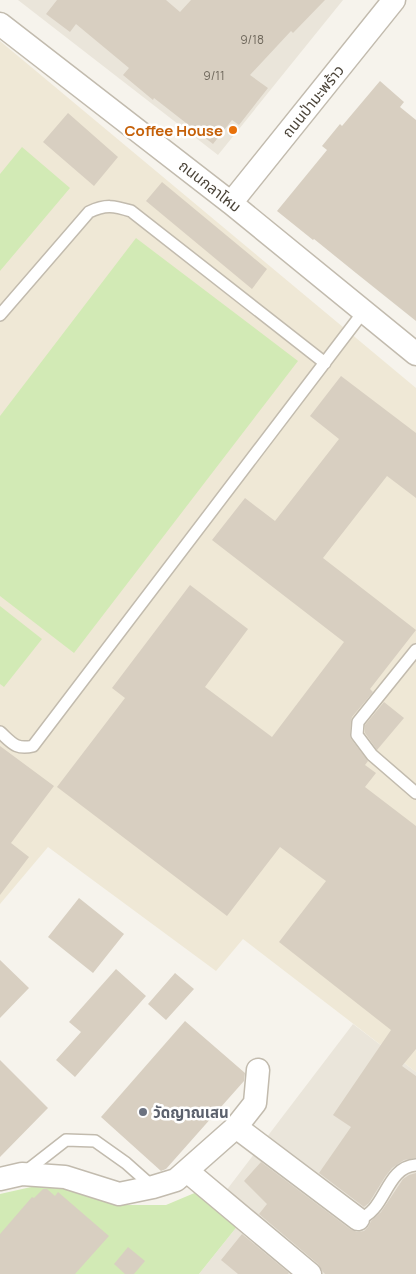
<svg xmlns="http://www.w3.org/2000/svg" width="416" height="1274" viewBox="0 0 416 1274" font-family="Manrope,'Noto Sans Thai',sans-serif">
<rect width="100%" height="100%" fill="#f6f3ec"/>
<path fill="#eae5da" d="M18,0h325l-125,155z
M353,1024l63,48v202h-217l44,-55 -24,-19z"/>
<path fill="#efe8d6" d="M0,41l416,347v684l-173,-133 -27,32 -168,-124 -48,57z"/>
<path fill="#d2eab5" d="M22,147l48,41 -70,83v-97z
M136,238l162,123 -224,292 -74,-57v-180z
M0,606l42,33 -38,48 -4,-3z
M40,1185l26,1 53,19h47l38,-16 39,30 -44,55h-199v-80z"/>
<path fill="#d8cfc1" d="M57,0h109l14,12 11,-12h134l-32,33 -2,-2 -41,44 18,13 -29,37 -7,-5 -19,24 -59,-46 -1,2 -30,-25 6,-7 -53,-44 -6,8 -24,-18z
M380,81l24,21 -4,5 16,13v201l-60,-48 -42,-34 -1,1 -36,-29 50,-61 -5,-4 18,-22 2,2z
M68,113l50,44 -24,29 -51,-44z
M162,182l105,87 -15,20 -106,-88z
M341,376l75,57v65l-29,-22 -64,82 93,72 -46,59 3,3 -21,25 -1,4 -1,13 1,5 17,22 -3,4 11,8 -11,14 51,39v223l-14,17 14,10v82l-12,2 -12,8 -7,9 -16,26 -5,4 -45,-34 32,-46 -18,-12 58,-85 -112,-88 47,-61 -46,-34 -53,69 -170,-129 68,-89 -13,-10 78,-103 58,44 -43,58 67,50 72,-95 -132,-102 33,-42 30,23 64,-82 -29,-23z
M384,702l20,16 -27,32 -12,-17v-8z
M0,746l54,40 -43,57 18,14 -29,38z
M79,898l45,36 -31,39 -45,-36z
M0,960l29,28 -29,30z
M116,969l30,27 -71,81 -19,-17 25,-28 -12,-10z
M175,973l19,16 -28,31 -18,-16z
M185,1021l60,52 -1,8 -78,88 -5,2 -60,-54z
M0,1060l48,48 -48,49z
M261,1162l89,67 7,3 7,-1 4,-4 3,-6 10,-9 22,-33 6,-4 7,-2v101h-91l-2,-2 -5,-8 -59,-50 8,-10 -23,-23z
M43,1189h4l8,7 3,-4 51,44 -34,38h-75v-40l32,-37 2,1z
M242,1234l47,39 -1,1h-50l-17,-14z
M128,1247l17,14 -11,13h-9l-11,-10z"/>
<g fill="none" stroke-linecap="round" stroke-linejoin="round">
<defs>
<path id="lane" d="M0,315l89,-103c17,-8 25,-6 42,-1l194,152
M416,650l-58,72 -1,13 15,20 44,38
M0,732c12,11 16,18 33,14l331,-435
M25,1172l41,-32 29,1 31,22 27,24
M358,1219c28,-7 27,-52 58,-54"/>
<path id="street" d="M0,24l231,179 185,151
M231,203l163,-203
M236,1127l122,92
M187,1171l123,103
M0,1179l22,-5 43,3 54,17 34,-7 23,-7 60,-53 19,-24 3,-33"/>
</defs>
<use href="#lane" stroke="#c2bbae" stroke-width="14"/>
<use href="#street" stroke="#c2bbae" stroke-width="25"/>
<use href="#lane" stroke="#fff" stroke-width="11"/>
<use href="#street" stroke="#fff" stroke-width="22"/>
</g>
<circle fill="#e8710a" stroke="#fff" stroke-width="2" cx="233" cy="130" r="5"/>
<circle fill="#6b7280" stroke="#fff" stroke-width="2" cx="143" cy="1112" r="5"/>
<g text-anchor="middle" dominant-baseline="central" stroke-width="5" stroke-linejoin="round" paint-order="stroke">
<g font-size="12" fill="#6e675b">
<text x="252" y="39">9/18</text>
<text x="214" y="75">9/11</text>
</g>
<g font-size="15" fill="#4b4439" stroke="#fff">
<text transform="translate(313 101) rotate(-51)">ถนนป่ามะพร้าว</text>
<text transform="translate(210 186) rotate(38)">ถนนกลาโหม</text>
</g>
<g font-size="15" font-weight="bold" fill="#c56008" stroke="#fff" text-anchor="end">
<text x="223" y="130">Coffee House</text>
</g>
<g font-size="15" font-weight="bold" fill="#5b616d" stroke="#fff" text-anchor="start">
<text x="153" y="1112">วัดญาณเสน</text>
</g>
</g>
</svg>
